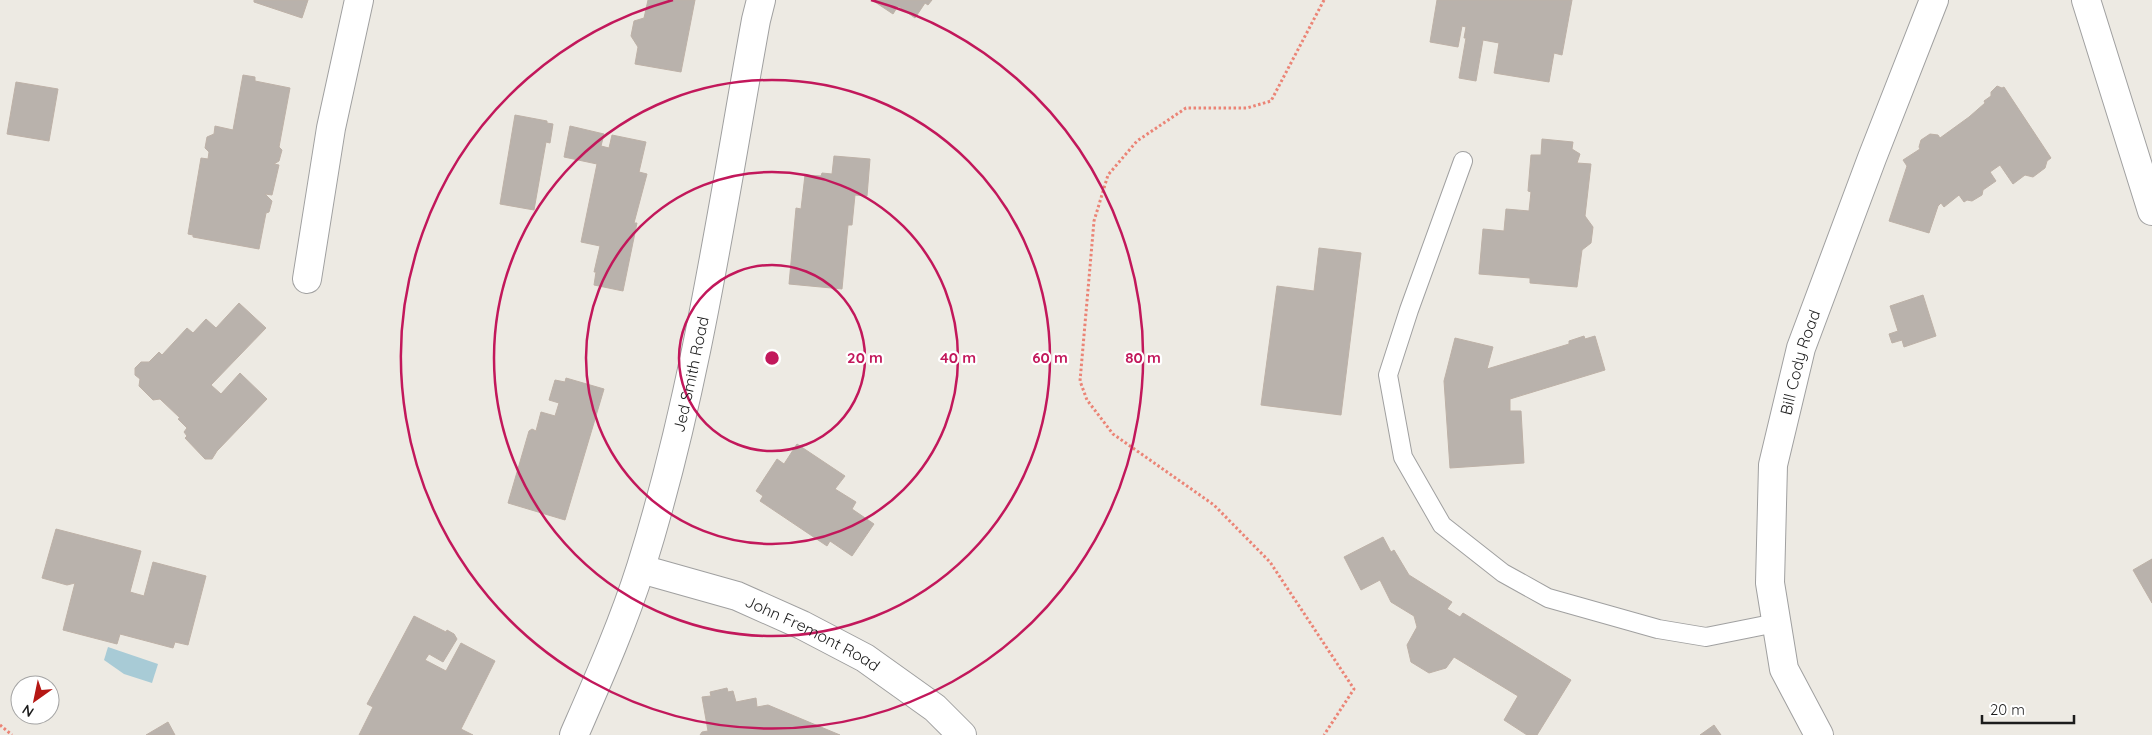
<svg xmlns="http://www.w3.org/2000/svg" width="2152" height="735" viewBox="0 0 2152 735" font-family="Quicksand,sans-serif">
<rect width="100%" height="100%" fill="#edeae3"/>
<path fill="#a8cbd6" d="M108,647l50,17 -6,19 -28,-9 -20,-14z"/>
<path fill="#b9b2ac" stroke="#bdb1a7" d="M254,0h54l-6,18 -48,-16z
M648,0h47l-14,72 -46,-8 3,-17 -7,-11 3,-15 10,-3z
M872,0h60l-4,5 -3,-2 -10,15 -17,-12 -5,8z
M1437,0h135l-10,55 -8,-2 -5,29 -55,-9 5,-30 -16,-3 -7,41 -17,-3 7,-40h-2l2,-11 -4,-1 -4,21 -28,-5z
M243,75l12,2v4l35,7 -11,59 3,3 -3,11 -5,3 5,1 -7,30 -7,-1 7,7 -3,11 -3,1 -7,36 -66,-12v-2l-5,-1 13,-76 7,1 1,-7 -4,-4 2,-11 7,-3 1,-8 18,4z
M16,82l42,7 -9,52 -42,-7z
M1997,86l5,2 2,-1 47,71 -4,3 -2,7 -12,9 -8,-2 -12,9 -13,-19 -10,7 6,9 -13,9 -1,5 -10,6 -5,-1 -3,2 -5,-7 -15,12 -3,-4 -3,3 -9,27 -40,-12 18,-55 -4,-6 17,-11 -1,-2 2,-7 9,-6 8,1 2,3 29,-21 16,-14 -1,-2 7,-5v-4z
M515,115l32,6v2l6,1 -3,19 -4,-1 -12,68 -34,-6z
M570,126l34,8 -3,12 8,2 3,-13 34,7 -7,30 8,2 -13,49h3l-14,68 -29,-6 2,-13h-2l6,-26 -19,-4 16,-78 -33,-7z
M1542,139l31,3 -1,7 8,5 -3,9 14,1 -6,52 8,11 -2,16 -9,7 -5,37 -47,-4v-5l-51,-4 4,-45 21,2 2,-22 23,2 2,-19 -3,-1 3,-36h10z
M834,156l36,3 -3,37 -12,-1 -3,30h-4l-6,64 -53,-5 7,-76 5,1 4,-34 16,1 1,-3 10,1z
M1319,248l42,5 -20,162 -80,-10 16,-119 37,5z
M1923,295l13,41 -32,11 -2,-7 -10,3 -3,-9 9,-3 -8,-25z
M239,303l27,25 -55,57 10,9 19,-21 27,26 -50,52 -5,8h-7l-20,-21 2,-2 -3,-4 3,-4 -9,-9 2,-1 -20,-19 -7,1 -14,-14 1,-7 -5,-4v-7l6,-6h8l10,-10 3,3 25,-27 6,5 13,-14 10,9z
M1584,336l1,3 10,-3 10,34 -95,29v12h11l3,52 -74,5 -6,-87 11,-43 38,9 -6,22 82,-25v-3z
M566,378l38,11 -39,131 -57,-17 21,-72 3,-2 4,2 5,-19 14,4 4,-13 -10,-3 6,-20 10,2z
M797,444l48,32 -10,13 21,13 -4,7 22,15 -22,32 -22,-15 -3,5 -67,-45 3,-5 -7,-5 21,-32 7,5z
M56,529l85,22 -11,41 14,4 9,-34 53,14 -18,69 -13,-3 -2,6 -53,-14 -3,10 -54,-14 12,-47 -8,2 -25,-7z
M1383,537l8,15 3,-2 15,25 43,27 -5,7 13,8 3,-4 108,67 -34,55h-10l-23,-15 14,-24 -64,-39 -8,11 -17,5 -18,-11 -4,-17 10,-18 -3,-11 -23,-14 -11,-22 -19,10 -17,-33z
M2152,559v44l-19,-33z
M414,616l32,16 1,-2 7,4 3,5 -14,23 -14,-8 -4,6 21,11 15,-28 34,18 -34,68 12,6h-114l14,-28 -6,-3z
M727,688l1,4 5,-1 3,11 20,-4 1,9 11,-2 72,30h-140l2,-3 6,-1 -6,-34 9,-1 -1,-4z
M168,722l7,13h-29z
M1714,725l7,10h-21z"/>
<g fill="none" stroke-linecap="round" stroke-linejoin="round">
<defs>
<path id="service" d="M1463,161l-54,149 -21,65 15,82 39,68 61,48 45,25 110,31 48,8 70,-14"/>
<g id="minor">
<path d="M2086,0l66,211"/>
<path d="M307,279l24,-151 28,-128"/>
<path id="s1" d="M641,569l96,27 65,29 63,33 70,50 27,27"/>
<path id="s2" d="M574,735c24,-55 49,-111 67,-168 56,-178 82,-365 115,-547l5,-20"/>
<path id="s3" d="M1819,735l-35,-66 -14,-86 3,-118 28,-117 71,-190 62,-158"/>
</g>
</defs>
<use href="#service" stroke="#a0a0a0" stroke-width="20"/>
<use href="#minor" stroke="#a0a0a0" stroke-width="30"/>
<path stroke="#eb8476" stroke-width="3" stroke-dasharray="2.5 2.5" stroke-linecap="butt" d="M1324,0l-53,101 -24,7h-61l-49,33 -29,34 -14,46 -14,160 7,19 26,34 101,71 56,57 84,127 -30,46
M0,725l12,10"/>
<use href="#service" stroke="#fff" stroke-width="18"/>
<use href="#minor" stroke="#fff" stroke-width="28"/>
</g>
<g fill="none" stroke="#c2185b" stroke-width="2.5">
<circle cx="772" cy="358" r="93"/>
<circle cx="772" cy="358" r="186"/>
<circle cx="772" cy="358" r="278"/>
<path d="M871 0A371 371 0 1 1 673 0"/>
</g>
<g text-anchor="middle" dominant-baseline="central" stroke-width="4.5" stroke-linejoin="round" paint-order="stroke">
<g font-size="16" fill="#1c1c1c" stroke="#fff">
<text stroke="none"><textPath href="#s3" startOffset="386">Bill Cody Road</textPath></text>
<text stroke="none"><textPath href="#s2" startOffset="380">Jed Smith Road</textPath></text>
<text stroke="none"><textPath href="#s1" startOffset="184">John Fremont Road</textPath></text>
</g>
</g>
<circle cx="772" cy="358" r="8" fill="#c2185b" stroke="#fff" stroke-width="2.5"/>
<g font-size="15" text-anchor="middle" font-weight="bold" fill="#c2185b" stroke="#fff" stroke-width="4.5" stroke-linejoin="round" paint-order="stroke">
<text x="865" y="363">20 m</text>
<text x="958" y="363">40 m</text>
<text x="1050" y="363">60 m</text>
<text x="1143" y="363">80 m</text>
</g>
<g transform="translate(35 700) rotate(213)"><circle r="24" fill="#ffffff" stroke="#a4a4a4"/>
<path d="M0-4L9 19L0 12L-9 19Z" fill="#b51714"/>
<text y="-8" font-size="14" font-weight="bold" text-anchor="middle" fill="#1c1c1c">N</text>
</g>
<path d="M1982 715v8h92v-8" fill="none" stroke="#1c1c1c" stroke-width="2.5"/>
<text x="1990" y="715" font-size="15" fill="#1c1c1c" stroke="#ffffff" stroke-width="4" paint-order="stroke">20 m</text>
</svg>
